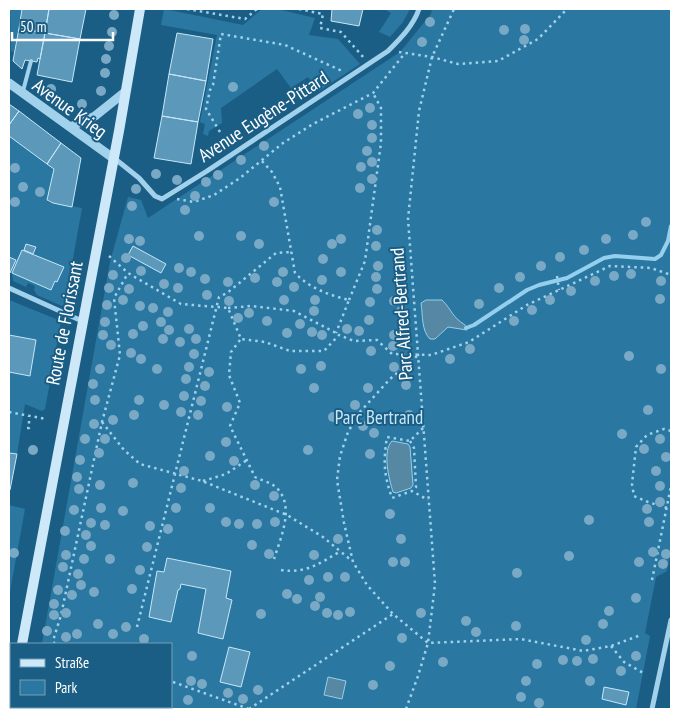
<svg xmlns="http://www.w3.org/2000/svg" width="680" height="718" viewBox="0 0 680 718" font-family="'PT Sans Narrow',sans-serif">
<rect width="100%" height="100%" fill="#1b5e85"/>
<path fill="#2a78a2" d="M10,9h12l-8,43 -3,-1z
M164,9l79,16 19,-16h15l38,9 -6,17 29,4 22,25 -41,27 -11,-14 -17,11 -14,-19 -56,39 1,15 -13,8 -1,5 -5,-2 2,-10 -5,-2 17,-87 -56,-10z
M384,9h26l-7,13 -13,15 -11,-5 12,-19z
M432,9h239v542l-4,20 -11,6 -11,56 5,3 -14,73h-469l-8,-2h12v-63h-129l68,-382 18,-65 13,3 7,18 252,-166 31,-38z
M9,136l45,33 -7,33 35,6 -17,95 -3,3 -25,-11 -3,-5 1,-4 -7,-3 -2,4 -13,-6 -1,-8 -3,-1z
M9,300l52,21 -16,88 -3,2 -17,-7 -8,50 -8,-1v-81l21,3 6,-35 -27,-5z
M9,505l16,4 -16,88z"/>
<path fill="#5687a3" stroke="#94cfee" d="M426,300h16c11,11 9,16 23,25l2,5 -19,-3 -13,12h-5c-9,-9 -7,-24 -9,-36z
M392,441l16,3 2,3 3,38 -2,3 -15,5 -3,-1c-4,-13 -11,-41 -1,-51z
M328,677l18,4 -4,18 -18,-4z"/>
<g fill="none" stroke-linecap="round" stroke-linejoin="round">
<path stroke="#94cfee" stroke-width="4" d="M466,328l8,-3 53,-35 12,-5 28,-7 37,-20 11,-2 40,3 6,-4 7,-14 3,-15"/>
</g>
<path fill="#5c98b9" stroke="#c6e7f8" d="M22,9h27l-4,24 -26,-5z
M49,9h37l-6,30 -35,-6z
M332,9h31l-4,17 -28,-5z
M19,28l26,5 -5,26 -2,-1 -1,4 -12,-2 -3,9 -9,-8z
M45,33l35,6 -8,43 -35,-7z
M177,33l36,6 -7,42 -37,-7z
M169,74l37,7 -8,41 -36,-6z
M9,104l10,7 -10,14z
M19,111l42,32 -14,21 -38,-28v-11z
M162,116l36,6 -7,42 -37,-6z
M61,143l20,15 -9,49 -19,-4 -6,-3 7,-31 -7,-5z
M26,244l10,3 -3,7 -9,-4z
M133,246l33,18 -5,9 -33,-18z
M22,250l42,17 -7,15 -2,-1 -4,9 -39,-17z
M9,257l7,3 -6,13 -1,-1z
M9,335l27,5 -6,36 -21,-4z
M9,453l8,1 -7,36h-1z
M167,558l64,13 -5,27 6,2 -9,39 -25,-6 8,-44 -25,-5 -1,5 -2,1 -7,32 -22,-5 8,-46 7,1z
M229,647l21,5 -9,35 -21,-5z
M604,687l25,5 -3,13 -24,-6z"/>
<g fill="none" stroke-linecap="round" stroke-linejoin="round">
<path stroke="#a1d1eb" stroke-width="2.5" stroke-dasharray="2.5 4" stroke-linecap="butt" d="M187,9l58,10 12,-10
M299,9l24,5 -3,14 21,4 23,26
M399,52l33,5 26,7 40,-3 40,-22 29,-30
M220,132l-14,-23 4,-19 3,-5 8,-51 64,11 57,26
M262,161l10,11 8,15 15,86c14,15 34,22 54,27l-13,33
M177,199l17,3 20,-7 26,-17 43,-35 30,-19 60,-31 32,-40
M109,256l19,17 53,31 47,4 13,31 24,3 25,9h34l15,-16 15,6 23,-1 15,14 39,1 38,-13 58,-37 83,-39 41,2 20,7
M557,276l2,14
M349,300l16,-39 16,-118v-35l-8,-15
M228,308l23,-2 43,5 42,22
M240,340l-9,12 -2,23 11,28 -10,23 25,51c6,3 13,5 18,8 24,17 8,52 1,74
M417,356l-27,23 -31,34 -11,19 -8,24 -3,24 7,43 9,39 14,23 26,29 35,29 93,-4 62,12 28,-5 30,-11
M9,412l37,7
M102,422l22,28 16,14 62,17 85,34 36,22 29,24
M27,428h2v-12
M423,428l-13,13 -23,-4c-4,25 -3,38 5,61l20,-7 16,9
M410,441l4,7 2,39 -4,4
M203,481l23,-7 21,-14
M667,508l-19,-6 -14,-6 -2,-12 4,-37 11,-12 17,-6 7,2
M281,570c25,4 39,-7 60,-19
M652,580l19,-94
M137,627l82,-330 8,-4 49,-40 15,-1
M55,644l-2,-3 8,-26 41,-193 18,-67 -6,-57 14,-25
M611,646l13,16 21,12
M9,661l2,2
M173,682l76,27
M249,709l144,-95
M406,709l12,-33 10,-33 7,-59 -27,-365 11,-108 13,-54 22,-48"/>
<path stroke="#a1d1eb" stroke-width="4" d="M23,91l8,-30"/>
<path stroke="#a1d1eb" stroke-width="5" d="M114,158l25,20 16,18 7,3 45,-28 181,-120c13,-13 25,-25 31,-42
M9,288l73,33
M9,648h2
M126,707l8,2
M652,709l19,-89"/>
<path stroke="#a1d1eb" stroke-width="9" d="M9,83l104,75
M70,127l25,-11 30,-24"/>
<path stroke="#cde8f8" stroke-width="10" d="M22,644l97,-513 21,-122
M11,709l1,-2"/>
</g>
<g fill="#79a9c4">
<circle cx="114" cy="15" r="5"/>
<circle cx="430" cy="22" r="5"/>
<circle cx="525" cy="29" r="5"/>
<circle cx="504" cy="30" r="5"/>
<circle cx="112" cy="32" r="5"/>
<circle cx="524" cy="40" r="5"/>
<circle cx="422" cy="42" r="5"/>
<circle cx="109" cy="46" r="5"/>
<circle cx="106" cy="59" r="5"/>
<circle cx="105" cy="73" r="5"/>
<circle cx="233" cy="87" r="5"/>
<circle cx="51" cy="89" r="5"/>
<circle cx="101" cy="91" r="5"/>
<circle cx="82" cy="104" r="5"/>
<circle cx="370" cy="108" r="5"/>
<circle cx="358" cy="114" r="5"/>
<circle cx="372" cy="125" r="5"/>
<circle cx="372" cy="138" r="5"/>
<circle cx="264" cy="146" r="5"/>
<circle cx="367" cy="151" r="5"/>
<circle cx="241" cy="160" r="5"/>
<circle cx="372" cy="162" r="5"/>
<circle cx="361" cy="167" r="5"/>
<circle cx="15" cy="168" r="5"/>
<circle cx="156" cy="174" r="5"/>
<circle cx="218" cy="175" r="5"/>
<circle cx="372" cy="179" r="5"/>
<circle cx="177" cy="180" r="5"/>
<circle cx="206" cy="182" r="5"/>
<circle cx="23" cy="187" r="5"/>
<circle cx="360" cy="188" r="5"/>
<circle cx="136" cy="189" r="5"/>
<circle cx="40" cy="192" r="5"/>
<circle cx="195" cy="196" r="5"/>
<circle cx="15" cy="202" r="5"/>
<circle cx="274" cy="202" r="5"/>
<circle cx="132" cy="206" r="5"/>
<circle cx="185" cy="210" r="5"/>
<circle cx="646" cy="222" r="5"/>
<circle cx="377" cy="230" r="5"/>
<circle cx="633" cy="235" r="5"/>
<circle cx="199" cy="236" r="5"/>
<circle cx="241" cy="236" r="5"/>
<circle cx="129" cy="239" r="5"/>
<circle cx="341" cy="239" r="5"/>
<circle cx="606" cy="239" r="5"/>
<circle cx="140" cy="241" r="5"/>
<circle cx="259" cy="244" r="5"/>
<circle cx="332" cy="244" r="5"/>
<circle cx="376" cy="246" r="5"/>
<circle cx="584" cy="250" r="5"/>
<circle cx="560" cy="257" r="5"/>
<circle cx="126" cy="258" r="5"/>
<circle cx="323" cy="259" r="5"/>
<circle cx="378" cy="266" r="5"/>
<circle cx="541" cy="266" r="5"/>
<circle cx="179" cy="268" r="5"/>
<circle cx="141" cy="271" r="5"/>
<circle cx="191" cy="272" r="5"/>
<circle cx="283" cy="272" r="5"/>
<circle cx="341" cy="272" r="5"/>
<circle cx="631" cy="274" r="5"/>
<circle cx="113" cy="275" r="5"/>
<circle cx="614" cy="276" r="5"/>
<circle cx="376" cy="277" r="5"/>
<circle cx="520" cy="277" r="5"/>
<circle cx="255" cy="278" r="5"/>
<circle cx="205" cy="279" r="5"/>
<circle cx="322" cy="280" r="5"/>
<circle cx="595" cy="281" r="5"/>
<circle cx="661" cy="281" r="5"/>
<circle cx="228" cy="282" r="5"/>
<circle cx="277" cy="282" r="5"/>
<circle cx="164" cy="284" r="5"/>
<circle cx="294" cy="287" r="5"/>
<circle cx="109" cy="288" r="5"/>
<circle cx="178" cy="288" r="5"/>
<circle cx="499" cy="288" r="5"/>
<circle cx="129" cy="289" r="5"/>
<circle cx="377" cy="289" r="5"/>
<circle cx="571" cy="291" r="5"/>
<circle cx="400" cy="292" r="5"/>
<circle cx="207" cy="295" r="5"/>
<circle cx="660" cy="299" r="5"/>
<circle cx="123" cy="300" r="5"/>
<circle cx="284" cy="300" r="5"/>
<circle cx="315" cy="300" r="5"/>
<circle cx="550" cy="300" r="5"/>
<circle cx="229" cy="301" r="5"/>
<circle cx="394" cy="301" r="5"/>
<circle cx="370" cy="302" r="5"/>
<circle cx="479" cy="304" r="5"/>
<circle cx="107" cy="305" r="5"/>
<circle cx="140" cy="306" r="5"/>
<circle cx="153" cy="308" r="5"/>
<circle cx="532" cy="310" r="5"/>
<circle cx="314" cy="311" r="5"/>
<circle cx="401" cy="311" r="5"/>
<circle cx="168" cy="312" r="5"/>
<circle cx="249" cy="313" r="5"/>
<circle cx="238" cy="318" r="5"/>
<circle cx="369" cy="320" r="5"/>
<circle cx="267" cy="321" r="5"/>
<circle cx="514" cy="321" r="5"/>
<circle cx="105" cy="322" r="5"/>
<circle cx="161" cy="322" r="5"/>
<circle cx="300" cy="324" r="5"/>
<circle cx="143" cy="326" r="5"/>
<circle cx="189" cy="329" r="5"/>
<circle cx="347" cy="329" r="5"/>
<circle cx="169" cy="330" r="5"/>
<circle cx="359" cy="331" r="5"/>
<circle cx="312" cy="332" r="5"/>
<circle cx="287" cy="333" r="5"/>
<circle cx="133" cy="334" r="5"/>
<circle cx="103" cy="335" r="5"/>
<circle cx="322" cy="335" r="5"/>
<circle cx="394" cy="335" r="5"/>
<circle cx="163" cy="339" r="5"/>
<circle cx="196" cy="339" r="5"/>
<circle cx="180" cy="342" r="5"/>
<circle cx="111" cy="345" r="5"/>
<circle cx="393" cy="346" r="5"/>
<circle cx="470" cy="349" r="5"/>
<circle cx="371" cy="351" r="5"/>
<circle cx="131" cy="353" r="5"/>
<circle cx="194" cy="354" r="5"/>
<circle cx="629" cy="356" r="5"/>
<circle cx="141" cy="359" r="5"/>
<circle cx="450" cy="359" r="5"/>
<circle cx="321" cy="366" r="5"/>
<circle cx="189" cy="367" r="5"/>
<circle cx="394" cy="367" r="5"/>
<circle cx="100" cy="369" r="5"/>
<circle cx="157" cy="369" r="5"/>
<circle cx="301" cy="369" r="5"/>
<circle cx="661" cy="369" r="5"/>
<circle cx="209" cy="372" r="5"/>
<circle cx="186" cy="379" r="5"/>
<circle cx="93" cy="384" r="5"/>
<circle cx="406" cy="385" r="5"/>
<circle cx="205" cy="386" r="5"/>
<circle cx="314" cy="388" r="5"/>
<circle cx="368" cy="388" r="5"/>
<circle cx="184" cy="396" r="5"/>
<circle cx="95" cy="400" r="5"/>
<circle cx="139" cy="400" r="5"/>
<circle cx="201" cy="401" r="5"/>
<circle cx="164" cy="405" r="5"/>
<circle cx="355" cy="405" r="5"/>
<circle cx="227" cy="407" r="5"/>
<circle cx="648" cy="410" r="5"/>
<circle cx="181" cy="412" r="5"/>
<circle cx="134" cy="415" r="5"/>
<circle cx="198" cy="415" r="5"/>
<circle cx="409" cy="415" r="5"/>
<circle cx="333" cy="417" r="5"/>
<circle cx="113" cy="420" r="5"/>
<circle cx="94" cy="424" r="5"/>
<circle cx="363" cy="426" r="5"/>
<circle cx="374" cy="433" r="5"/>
<circle cx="622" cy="434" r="5"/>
<circle cx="85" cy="439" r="5"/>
<circle cx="105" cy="439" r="5"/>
<circle cx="660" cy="439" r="5"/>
<circle cx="226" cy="442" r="5"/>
<circle cx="644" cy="449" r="5"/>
<circle cx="33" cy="450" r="5"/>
<circle cx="308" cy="450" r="5"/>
<circle cx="99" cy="453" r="5"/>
<circle cx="370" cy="454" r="5"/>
<circle cx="210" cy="456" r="5"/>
<circle cx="666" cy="457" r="5"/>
<circle cx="80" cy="460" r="5"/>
<circle cx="234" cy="461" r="5"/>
<circle cx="184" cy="471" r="5"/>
<circle cx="656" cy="471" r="5"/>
<circle cx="77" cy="477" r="5"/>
<circle cx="133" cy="483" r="5"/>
<circle cx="100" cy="485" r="5"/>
<circle cx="255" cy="485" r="5"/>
<circle cx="660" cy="486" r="5"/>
<circle cx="181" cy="488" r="5"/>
<circle cx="79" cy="489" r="5"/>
<circle cx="274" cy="496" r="5"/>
<circle cx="660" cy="502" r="5"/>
<circle cx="101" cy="508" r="5"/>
<circle cx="176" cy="508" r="5"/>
<circle cx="210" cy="508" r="5"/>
<circle cx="647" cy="509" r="5"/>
<circle cx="74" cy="510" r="5"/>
<circle cx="123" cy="511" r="5"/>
<circle cx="390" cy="514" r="5"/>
<circle cx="589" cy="520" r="5"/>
<circle cx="226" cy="522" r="5"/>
<circle cx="275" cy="522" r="5"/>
<circle cx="649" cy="522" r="5"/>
<circle cx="91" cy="523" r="5"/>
<circle cx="239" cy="524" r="5"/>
<circle cx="257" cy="524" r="5"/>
<circle cx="105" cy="525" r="5"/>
<circle cx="150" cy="526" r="5"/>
<circle cx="168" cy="529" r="5"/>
<circle cx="65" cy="531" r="5"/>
<circle cx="86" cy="535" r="5"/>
<circle cx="338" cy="539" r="5"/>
<circle cx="401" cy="539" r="5"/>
<circle cx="252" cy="545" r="5"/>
<circle cx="91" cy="546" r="5"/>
<circle cx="147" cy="547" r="5"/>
<circle cx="653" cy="552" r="5"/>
<circle cx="14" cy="553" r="5"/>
<circle cx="269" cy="554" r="5"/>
<circle cx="666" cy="554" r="5"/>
<circle cx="66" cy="555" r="5"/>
<circle cx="314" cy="555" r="5"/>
<circle cx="569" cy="556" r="5"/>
<circle cx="84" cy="559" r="5"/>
<circle cx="110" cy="559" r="5"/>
<circle cx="393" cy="562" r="5"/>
<circle cx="405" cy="562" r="5"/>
<circle cx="639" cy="562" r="5"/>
<circle cx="663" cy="564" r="5"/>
<circle cx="63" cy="567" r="5"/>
<circle cx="140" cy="570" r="5"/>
<circle cx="517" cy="573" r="5"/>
<circle cx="78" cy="574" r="5"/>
<circle cx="328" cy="577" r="5"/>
<circle cx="345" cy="577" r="5"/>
<circle cx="309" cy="580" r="5"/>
<circle cx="81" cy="585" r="5"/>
<circle cx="132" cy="589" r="5"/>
<circle cx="58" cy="590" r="5"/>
<circle cx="94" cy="592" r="5"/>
<circle cx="287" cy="594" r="5"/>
<circle cx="72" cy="595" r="5"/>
<circle cx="320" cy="597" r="5"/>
<circle cx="636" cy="598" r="5"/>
<circle cx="297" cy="599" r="5"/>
<circle cx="54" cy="604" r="5"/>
<circle cx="315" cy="606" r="5"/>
<circle cx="609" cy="611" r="5"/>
<circle cx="350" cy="612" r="5"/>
<circle cx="66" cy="613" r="5"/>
<circle cx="327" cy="613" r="5"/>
<circle cx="421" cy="613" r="5"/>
<circle cx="261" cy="614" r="5"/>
<circle cx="54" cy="615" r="5"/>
<circle cx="338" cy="615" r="5"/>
<circle cx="466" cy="621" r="5"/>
<circle cx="98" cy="624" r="5"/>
<circle cx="603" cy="624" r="5"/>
<circle cx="516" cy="626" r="5"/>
<circle cx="126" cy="627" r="5"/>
<circle cx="47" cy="631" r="5"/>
<circle cx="476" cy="632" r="5"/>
<circle cx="77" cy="634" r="5"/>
<circle cx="113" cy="634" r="5"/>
<circle cx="66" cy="637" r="5"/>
<circle cx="402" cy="638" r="5"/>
<circle cx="144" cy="639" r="5"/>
<circle cx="586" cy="640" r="5"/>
<circle cx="192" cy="656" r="5"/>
<circle cx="636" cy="656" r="5"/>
<circle cx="593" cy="659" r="5"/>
<circle cx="563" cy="660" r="5"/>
<circle cx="577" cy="661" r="5"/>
<circle cx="443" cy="662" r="5"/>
<circle cx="537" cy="664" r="5"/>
<circle cx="390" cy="666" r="5"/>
<circle cx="621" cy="671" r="5"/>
<circle cx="191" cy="681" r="5"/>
<circle cx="526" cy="681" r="5"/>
<circle cx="590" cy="681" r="5"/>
<circle cx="202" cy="684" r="5"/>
<circle cx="373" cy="685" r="5"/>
<circle cx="258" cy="690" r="5"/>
<circle cx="228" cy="693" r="5"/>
<circle cx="521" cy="697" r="5"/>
<circle cx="243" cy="699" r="5"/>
<circle cx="188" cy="700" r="5"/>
<circle cx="539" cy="703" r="5"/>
</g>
<g text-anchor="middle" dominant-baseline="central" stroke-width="4" stroke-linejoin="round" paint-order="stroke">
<g font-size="19" fill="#fff" stroke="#1b5e85">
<text transform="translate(70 108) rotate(36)">Avenue Krieg</text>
<text transform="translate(263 116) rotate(-33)">Avenue Eugène-Pittard</text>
<text transform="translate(401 314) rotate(-94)">Parc Alfred-Bertrand</text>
<text transform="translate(64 323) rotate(-79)">Route de Florissant</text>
</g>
<g font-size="19" fill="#c6e7f8" stroke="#1b5e85">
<text x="379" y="417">Parc Bertrand</text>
</g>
</g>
<rect width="680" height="718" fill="none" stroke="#ffffff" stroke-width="20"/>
<rect x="10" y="643" width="162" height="65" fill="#1b5e85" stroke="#769eb6"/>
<rect x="20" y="659" width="25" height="8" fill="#cde8f8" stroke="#769eb6"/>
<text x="55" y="668" font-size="15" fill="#ffffff">Straße</text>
<rect x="20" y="680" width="25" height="15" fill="#2a78a2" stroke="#769eb6"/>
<text x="55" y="693" font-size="15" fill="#ffffff">Park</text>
<path d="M12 32v8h101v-8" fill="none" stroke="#ffffff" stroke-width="2.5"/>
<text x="20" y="32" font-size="15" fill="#ffffff" stroke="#1b5e85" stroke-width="4" paint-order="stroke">50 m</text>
</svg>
